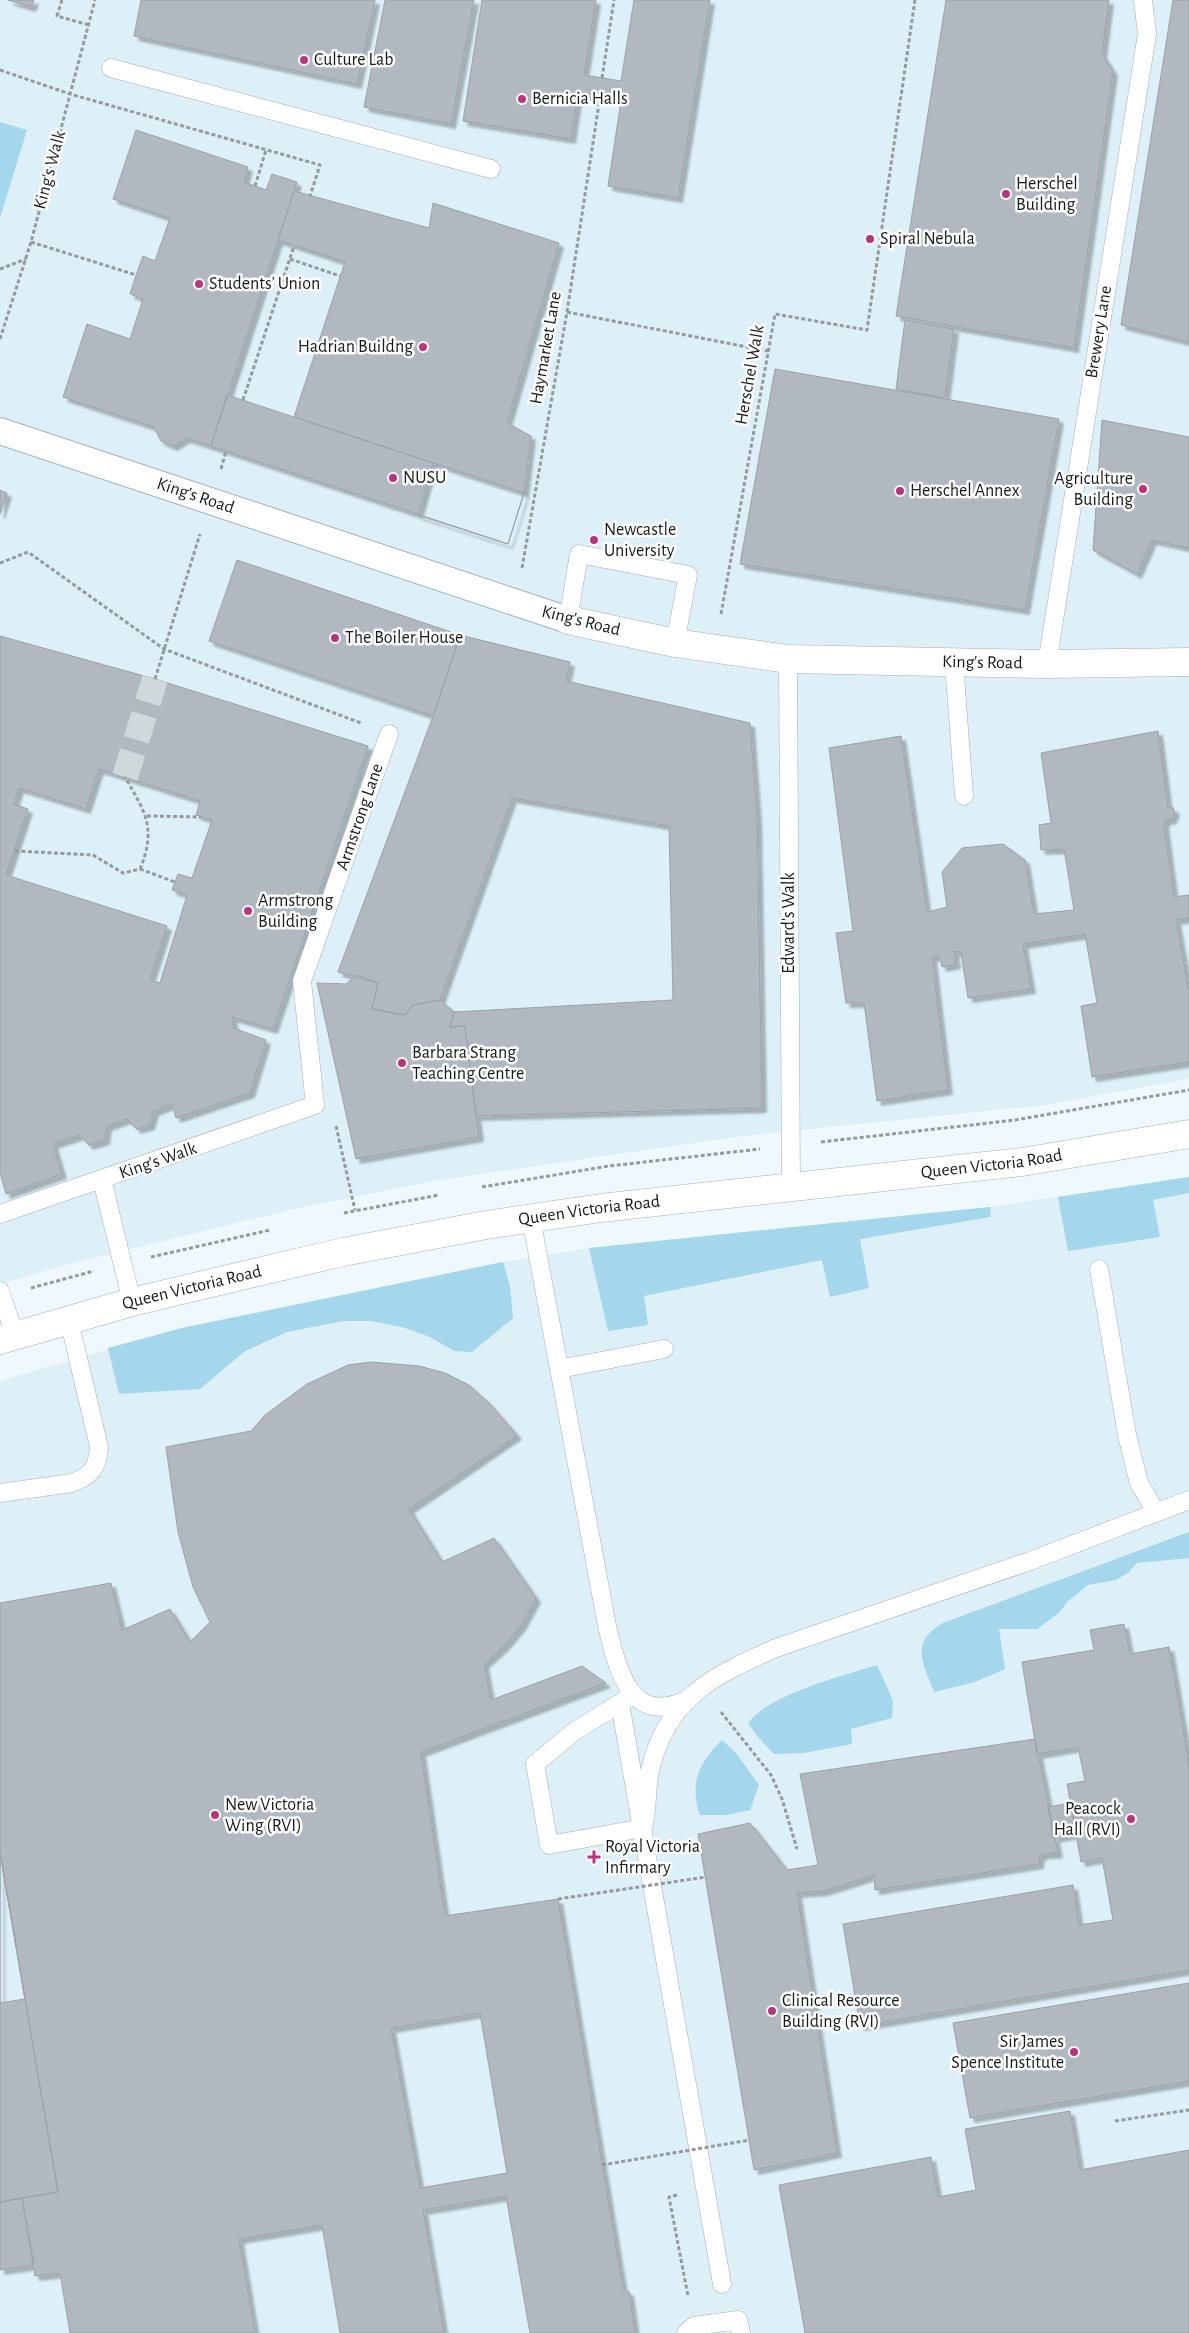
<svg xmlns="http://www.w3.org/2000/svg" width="1189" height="2333" viewBox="0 0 1189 2333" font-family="'Alegreya Sans',sans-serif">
<defs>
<filter id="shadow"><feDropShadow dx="4.5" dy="4.5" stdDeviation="1" flood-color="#0004"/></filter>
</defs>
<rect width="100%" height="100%" fill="#eff9fd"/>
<path fill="#ddeff7" d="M0,0h1189v1079l-144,26 -302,31 -304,44 -145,29 -233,57 -61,19z
M1189,1177v1156h-1189v-952l182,-53 321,-66 86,-14 401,-41z"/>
<path fill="#a4d6ec" d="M0,122l27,8 -27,88z
M1189,1177v16l-36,7 7,37 -92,14 -10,-54z
M990,1207l1,10 -131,22 9,49 -39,9 -8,-37 -178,36 4,29 -40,6 -19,-83z
M503,1262l7,24 3,32 -41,34 -18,-1 -24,-14 -25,-9 -34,-7h-28l-56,11 -20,9 -22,10 -45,38 -81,5 -11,-46 74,-20z
M1189,1532v26l-52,5 -8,9 -13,8 -28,5 -21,17 -7,10 -23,17h-38l6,40 -30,13 -41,10c-11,-30 -25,-49 9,-69z
M877,1665l16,36 -1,17 -41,11 1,15 -48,9 -30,1 -15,-16 -11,-15c22,-29 94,-47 129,-58z
M722,1740l14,13 23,32 -9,25 -23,5h-27c-11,-31 -1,-53 22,-75z"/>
<path fill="#b2b8bf" stroke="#9ba1a8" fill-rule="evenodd" filter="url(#shadow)" d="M8,0h26l-3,7z
M141,0h234l-18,84 -223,-48z
M385,0h89l-23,124 -87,-17z
M482,0h114l-12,75 37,6 13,-81h76l-32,198 -70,-12 13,-85 -43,-7 -7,45 -108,-18z
M946,0h163l-7,54 11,17 -39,277 -178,-32z
M1173,0h16v342l-68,-17z
M136,130l112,37 -4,15 22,8 6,-16 25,8 -86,264 -25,-8 -13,8 -12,-5 -7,-14 -91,-30 24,-73 43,15 13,-40 -13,-5 6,-19 7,-19 12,5 15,-43 -57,-19z
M294,191l135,37 4,-25 126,40 -52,180 24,13 -7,57 -16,51 -90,-29 15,-52 -139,-46 51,-155 -67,-22z
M905,320l49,9 -9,69 -49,-9z
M775,369l284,50 -34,191 -285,-46z
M227,395l297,98 -16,51 -297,-98z
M1102,420l87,17v111l-37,-8 -15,34 -44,-24z
M0,490l7,3 -7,21z
M237,560l223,75 -27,81 -224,-75z
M460,635l110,27 -4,19 184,42 7,95 5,290 -286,8 -11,-90 -15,1 4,-15 219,-12 -4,-174 -157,-28 -72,202 -27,5 -8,10 -33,-6 6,-26 -40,-11 95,-256z
M0,636l155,43 213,67 -95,283 -41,-12 2,11 32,12 -16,53 -74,25 -4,-14 -18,7 -4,14 -13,4 -10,-10 -20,7 -2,14 -16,5 -9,-10 -27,9 9,30 -56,20 -6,-21zM99,769l101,32 -4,14 16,5 -20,58 -14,-4 -6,16 15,5 -27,88 -10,-3 17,-54 -161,-51 22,-66 -14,-5 5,-16 67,21z
M1158,731l10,76 5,1 2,4 -4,8 -4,-1 -3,5 10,73 15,-2v23l-13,2 13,72v70l-97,15 -11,-71 16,-3 -12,-69 -62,10 8,45 -63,9 -7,-46h-7l2,12 -14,3 -3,-12 -7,2 16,133 -71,11 -13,-98h-18l-10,-70 17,-2 -24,-183 72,-12 26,176 20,-5 -5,-35 20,-24 41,-4 22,16 9,54 40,-4 -10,-61 -23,1 -2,-25 12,-2 -10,-70z
M356,975l22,8 -6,26 33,6 8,-10 27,-5 14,12 -4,15 15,-1 14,111 -123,22 -39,-176 29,1z
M371,1362l48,4 26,7 24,12 20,18 28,32 -108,74 33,53 52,-24 42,60 -15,28 -17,20 -20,18 7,36 91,-34 24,17 -185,69 24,164 113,-17 65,390 6,3 6,41h-105l-24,-137 -83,14 21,123h-104l-18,-108 -83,14 16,94h-185l-10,-60 -25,3 -13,-78 36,-6 -58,-339v-250l111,-20 11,47 48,-21 20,33 20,-20 -17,-35 -15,-55 -12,-85 85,-16 14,-16 42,-31 41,-19zM480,2013l27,160 -87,15 -29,-160z
M1124,1624l6,30 39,-7 20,116v207l-329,56 -17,-102 230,-39 6,40 34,-5 -11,-62 -21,4 -14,-78 18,-3 -7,-34 -41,7 -15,-92 72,-12 -4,-20z
M1035,1739l23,114 -18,2 -1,9 -164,26 -1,-15 -50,16 -27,2 40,260 -83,17 -56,-336 52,-11 37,47 31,-5 -18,-91z
M1071,1803l5,31 -23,4 -5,-31z
M0,1853l58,339 -58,10z
M0,1853l25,146 -25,4z
M1189,1983v98l-219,37 -17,-95z
M1070,2111l10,59 109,-20v183h-384l-26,-148 152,-28 7,40 38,-7 -11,-61z
M22,2198l12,67 -34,5v-68z"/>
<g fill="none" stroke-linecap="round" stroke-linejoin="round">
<path stroke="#cfd8db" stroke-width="26" stroke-dasharray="26 13" stroke-linecap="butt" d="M125,777l30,-98"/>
<defs>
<path id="service" d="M111,68l380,101
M568,620l11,-66 109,21 -13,68
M788,659l3,529
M954,662l10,134
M1047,664l100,-630 -4,-34
M102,1180l30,122
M0,1214l315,-109 -13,-124 87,-247
M531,1218l76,408c10,40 21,99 77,75
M1099,1269l28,166 12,48 17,29
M0,1291l15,44
M559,1369l105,-20
M0,1493l72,-10c19,-7 26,-16 27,-36l-30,-127
M630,1697l-55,34 -40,33 14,81 94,-17
M620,1703l102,581
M643,1828c5,-19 3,-38 7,-57 16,-73 64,-96 126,-123l254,-87 159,-61
M686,2333l8,-7 44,-6 3,13"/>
<g id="pedestrian">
<path id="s1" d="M0,431l568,189"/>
</g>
<g id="minor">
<path id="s2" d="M568,620l107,23 113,16 259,5 142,-2"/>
</g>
<g id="tertiary">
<path id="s3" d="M0,1340l132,-38 113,-27 98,-23 143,-27 115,-17 421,-46 167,-28"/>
</g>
</defs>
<use href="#service" stroke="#a5afb3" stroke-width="19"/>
<use href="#pedestrian" stroke="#a5afb3" stroke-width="28"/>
<use href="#minor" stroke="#a5afb3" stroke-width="29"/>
<use href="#tertiary" stroke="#a5afb3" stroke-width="29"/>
<path stroke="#949b9e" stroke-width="3" stroke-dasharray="4 2.5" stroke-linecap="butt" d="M62,0l-5,16 32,9
M0,70l70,24 250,71 -10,31
M602,78l12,-78
M255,186l11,-36
M31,242l105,33
M290,259l50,17
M0,269l26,-10
M567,312l201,39
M0,339l31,-97 64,-242
M243,400l51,-154
M221,469l5,-18
M0,563l28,-11 136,97 197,74
M522,568l45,-256 33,-215
M721,614l54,-300 92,16 48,-330
M155,679l45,-145
M147,816l54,1
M15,851l78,4 30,18 17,-4c17,-41 5,-57 -15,-92
M140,869l35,13
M336,1126l19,84
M821,1142l194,-22 174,-30
M482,1187l127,-21 151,-17
M344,1213l95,-18
M151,1257l119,-27
M31,1288l63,-17
M721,1712l50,63 11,24 15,50
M1115,2121l74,-11
M677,2195l-8,2 19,99"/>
<use href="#service" stroke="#fff" stroke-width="18"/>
<use href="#pedestrian" stroke="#fff" stroke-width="26"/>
<use href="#minor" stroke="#fff" stroke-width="28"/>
<use href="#tertiary" stroke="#fff" stroke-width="28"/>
<path stroke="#949b9e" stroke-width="3" stroke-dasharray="4 2.5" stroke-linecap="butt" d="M558,1899l148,-22
M602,2165l148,-25"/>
</g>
<g fill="#b8357d" stroke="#fff" stroke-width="2">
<circle cx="304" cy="60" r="5"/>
<circle cx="522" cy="99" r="5"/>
<circle cx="1006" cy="194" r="5"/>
<circle cx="870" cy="239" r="5"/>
<circle cx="199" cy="284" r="5"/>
<circle cx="423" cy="347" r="5"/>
<circle cx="393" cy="478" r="5"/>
<circle cx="1143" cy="489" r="5"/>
<circle cx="900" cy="491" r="5"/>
<circle cx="594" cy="540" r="5"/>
<circle cx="335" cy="638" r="5"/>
<circle cx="248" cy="911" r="5"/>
<circle cx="402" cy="1063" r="5"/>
<circle cx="215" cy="1815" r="5"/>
<circle cx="1131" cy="1819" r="5"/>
<path d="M591.5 1849.5h5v5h5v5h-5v5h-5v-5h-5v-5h5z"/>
<circle cx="772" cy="2011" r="5"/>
<circle cx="1074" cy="2052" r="5"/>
</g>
<g text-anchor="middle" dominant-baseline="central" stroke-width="5" stroke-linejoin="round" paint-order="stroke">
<g font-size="18" fill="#171a1c" stroke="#fff" text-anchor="start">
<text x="314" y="60">Culture Lab</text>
<text x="532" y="99">Bernicia Halls</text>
<text x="1016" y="184">Herschel<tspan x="1016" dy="21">Building</tspan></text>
<text x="880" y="239">Spiral Nebula</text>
<text x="209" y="284">Students' Union</text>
<text x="413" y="347" text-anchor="end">Hadrian Buildng</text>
<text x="403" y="478">NUSU</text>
<text x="1133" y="479" text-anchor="end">Agriculture<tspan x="1133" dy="21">Building</tspan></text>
<text x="910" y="491">Herschel Annex</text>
<text x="604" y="530">Newcastle<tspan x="604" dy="21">University</tspan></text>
<text x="345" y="638">The Boiler House</text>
<text x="258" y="901">Armstrong<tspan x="258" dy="21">Building</tspan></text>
<text x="412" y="1053">Barbara Strang<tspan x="412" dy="21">Teaching Centre</tspan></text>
<text x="225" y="1805">New Victoria<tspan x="225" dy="21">Wing (RVI)</tspan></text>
<text x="1121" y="1809" text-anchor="end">Peacock<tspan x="1121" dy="21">Hall (RVI)</tspan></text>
<text x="605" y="1847">Royal Victoria<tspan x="605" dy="21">Infirmary</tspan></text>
<text x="782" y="2001">Clinical Resource<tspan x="782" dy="21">Building (RVI)</tspan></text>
<text x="1064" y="2042" text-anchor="end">Sir James<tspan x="1064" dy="21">Spence Institute</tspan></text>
</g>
<g font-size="18" fill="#171a1c" stroke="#fff">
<text transform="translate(50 170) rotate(-75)">King's Walk</text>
<text transform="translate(1099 332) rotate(-81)">Brewery Lane</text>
<text transform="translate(546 348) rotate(-80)">Haymarket Lane</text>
<text transform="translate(750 375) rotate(-80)">Herschel Walk</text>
<text stroke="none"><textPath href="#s1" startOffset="206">King's Road</textPath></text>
<text transform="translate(581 621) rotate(14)">King's Road</text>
<text stroke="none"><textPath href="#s2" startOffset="418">King's Road</textPath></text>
<text transform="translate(360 817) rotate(-71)">Armstrong Lane</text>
<text transform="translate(789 923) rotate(-90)">Edward's Walk</text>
<text transform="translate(158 1161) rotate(-19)">King's Walk</text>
<text stroke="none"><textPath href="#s3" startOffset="1009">Queen Victoria Road</textPath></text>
<text stroke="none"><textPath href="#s3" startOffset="604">Queen Victoria Road</textPath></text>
<text stroke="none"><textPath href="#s3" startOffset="199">Queen Victoria Road</textPath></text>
</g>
</g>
</svg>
